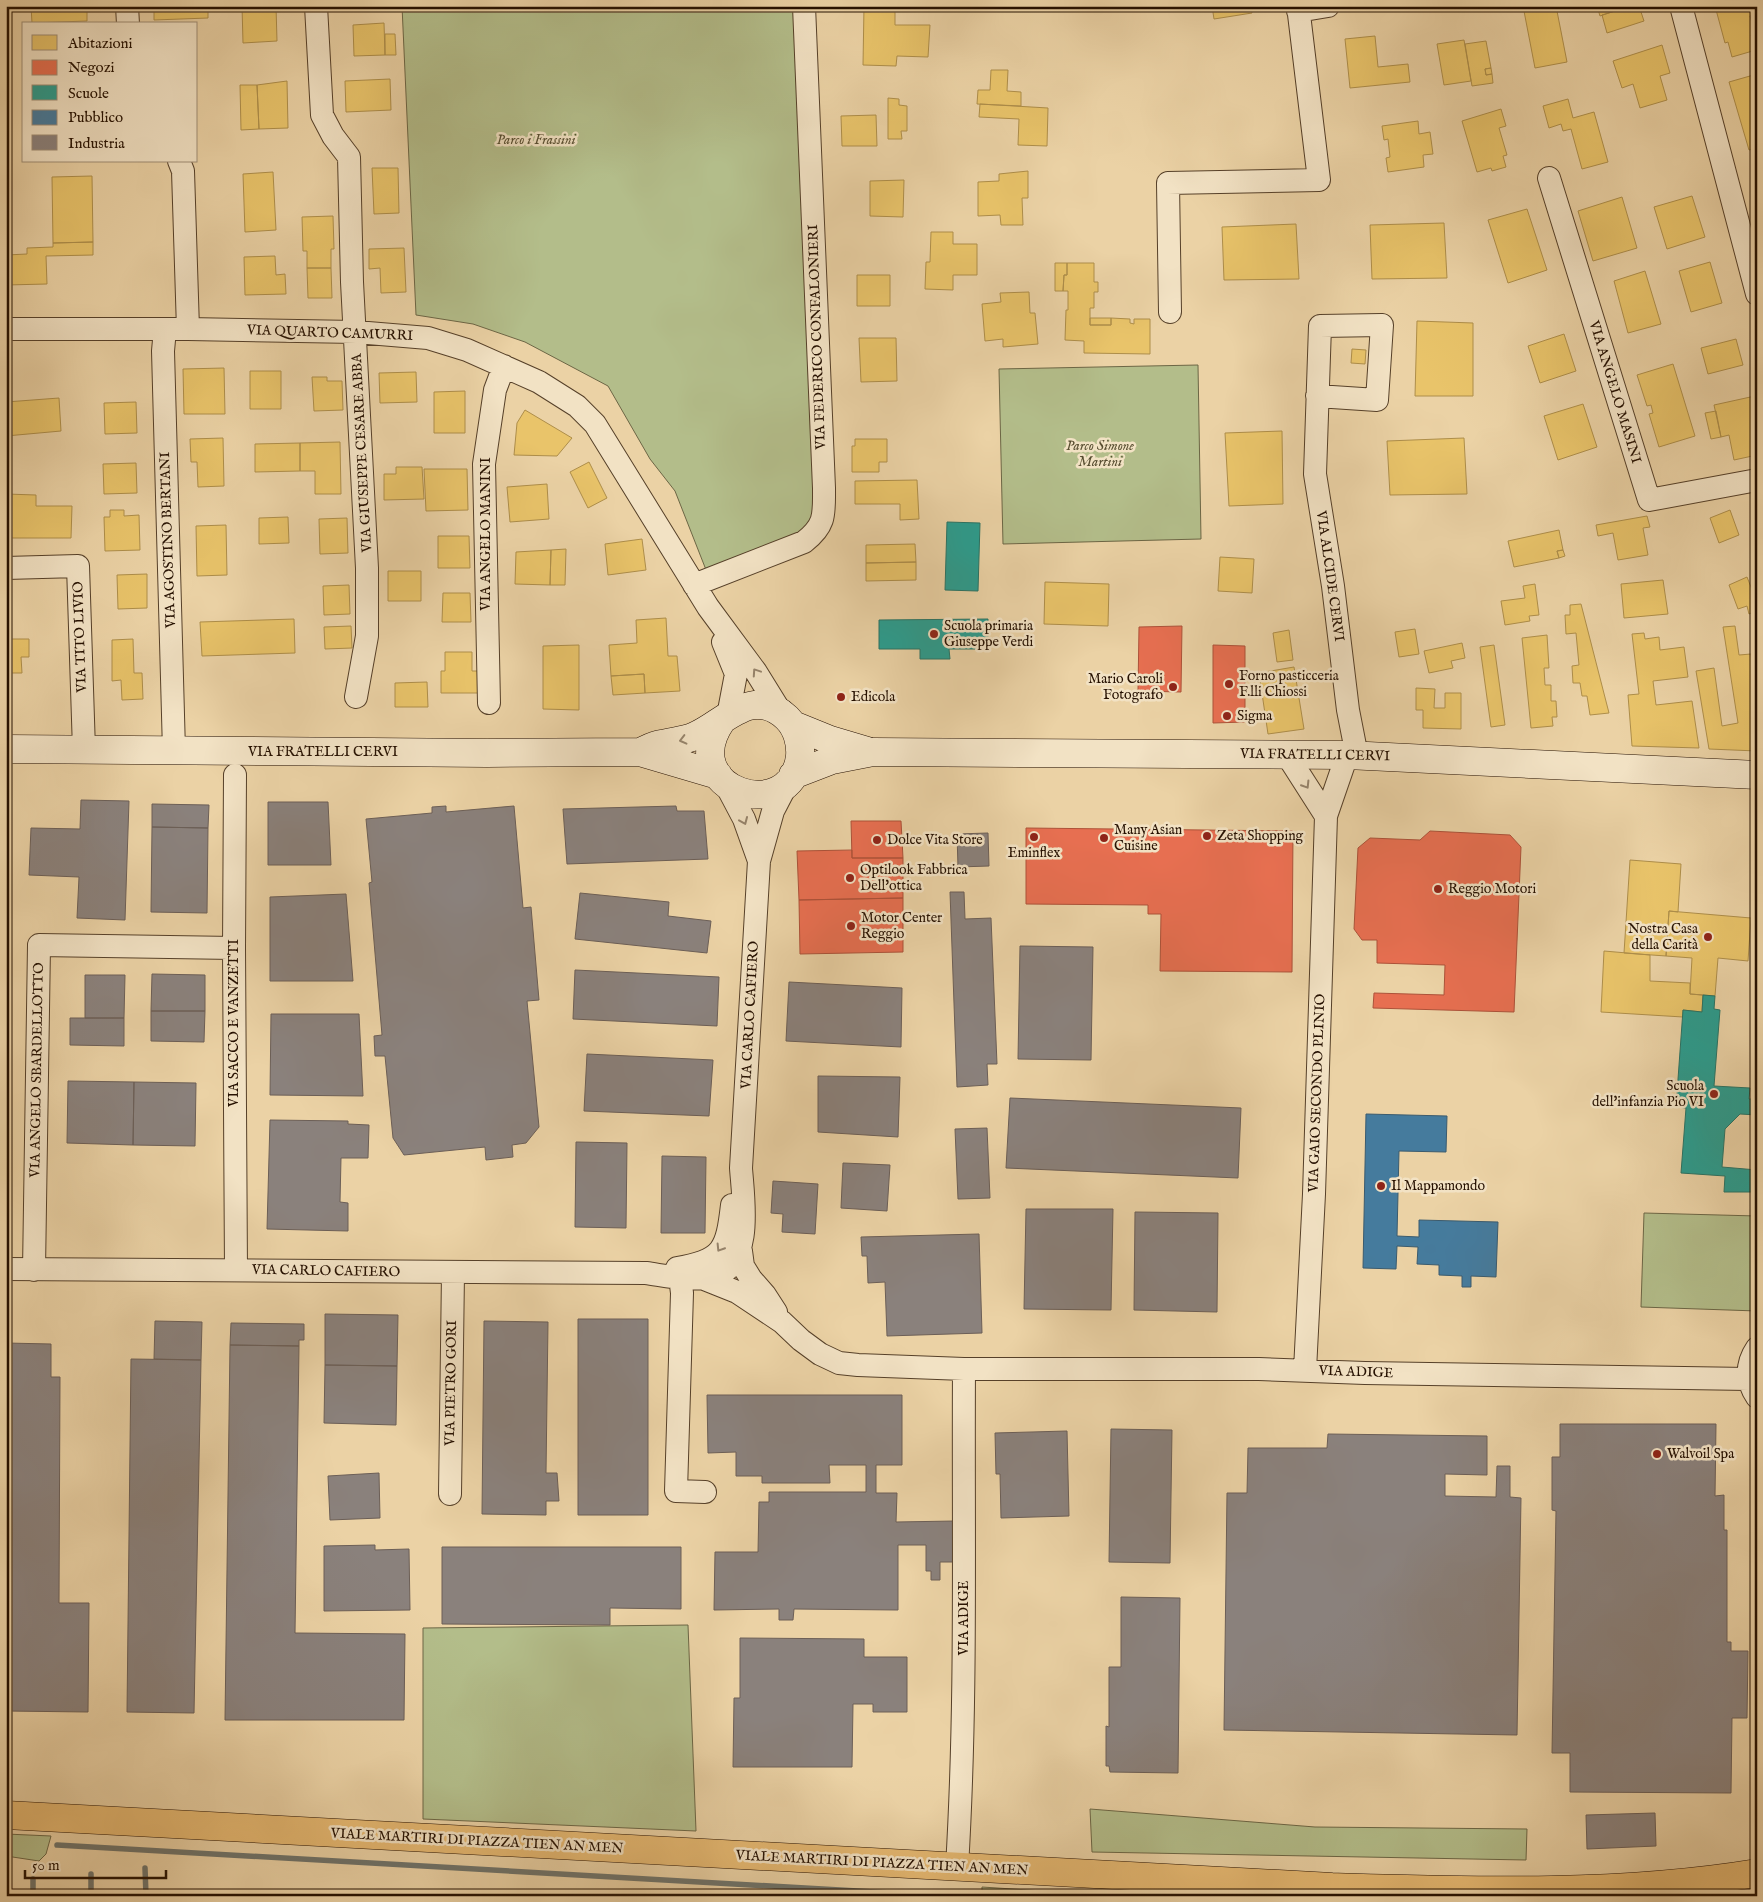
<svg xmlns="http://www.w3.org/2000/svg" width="1763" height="1902" viewBox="0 0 1763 1902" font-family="'IM FELL English',serif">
<rect width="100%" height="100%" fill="#ebd2a5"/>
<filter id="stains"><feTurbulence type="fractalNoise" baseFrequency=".004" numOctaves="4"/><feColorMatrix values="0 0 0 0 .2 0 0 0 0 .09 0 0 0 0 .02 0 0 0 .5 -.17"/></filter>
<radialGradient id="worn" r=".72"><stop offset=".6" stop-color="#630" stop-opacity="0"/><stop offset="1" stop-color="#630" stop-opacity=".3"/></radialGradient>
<path fill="#b3bd8a" stroke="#6c6645" d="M402,6h402l18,515 -112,59 -35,-89 -25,-32 -42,-73 -83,-44 -52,-18 -57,-9z
M1198,365l3,174 -198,5 -4,-175z
M1644,1213l113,3v95l-116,-4z
M688,1625l8,206 -273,-12v-191z
M1090,1809l225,18 212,2 -1,31 -434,-8z
M6,1834l45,2 -5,18 -7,7 -33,-5z
M982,1887l137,9h-137z"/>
<path fill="#e9c46a" stroke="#ae8e4a" d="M31,6h56v15l-55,2z
M154,6h54v12l-54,2z
M242,6h34l1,35 -34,2z
M864,6h31v19h35l-2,32 -31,-1 -1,10 -33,-1z
M1212,6h39l1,7 -38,6z
M1523,6h33l11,56 -32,6z
M1597,6h33l-30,10z
M1630,6h9l5,15 -37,12 -5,-18z
M1715,6h41l1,8 -7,2 5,18 -4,1 5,15 -24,7 -4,-15 -3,1z
M384,23l1,32 -31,1 -1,-31z
M385,34h10l1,21h-11z
M1375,36l3,31 30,-3 2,18 -60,6 -5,-49z
M1464,40l7,41 -27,4 -7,-41z
M1486,41l5,27 -6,1 1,6 6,-1 1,9 -21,3 -7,-42z
M1662,45l8,28 -10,3 7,24 -27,8 -7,-24 -11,4 -9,-27z
M1491,68l1,6 -6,1 -1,-6z
M991,70h17l-1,21 14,1v14l-44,-2 1,-14h12z
M1757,74v74l-8,2 -20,-68z
M390,79l1,31 -45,2 -1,-31z
M287,81l1,47 -29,1 -2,-44z
M240,85h17l2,44 -18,1z
M888,98l11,1v6l8,1v25h-6l1,8h-14z
M1568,99l5,19 21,-6 14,50 -26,7 -11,-40 -8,2 -2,-7 -12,4 -6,-22z
M980,104l68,4 -1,38 -29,-1 1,-26 -40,-2z
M1501,109l5,17 -7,2 8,27 -4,1 3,11 -14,4 -1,-3 -14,4 -15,-51z
M876,115l1,31h-35l-1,-30z
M1418,121l1,13 11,-2 3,22 -10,1 1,12 -36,5 -2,-14 4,-1 -2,-18 -4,1 -2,-14z
M372,168h26l1,45 -25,1z
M1028,171v27h-6l1,27h-22l-1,-10 -22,1v-34l21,-1v-7z
M273,172l3,58 -31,2 -2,-58z
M92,176l1,66 -40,1 -1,-66z
M904,180l-1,37 -33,-1v-35z
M1692,196l13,41 -38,12 -13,-42z
M1622,197l15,51 -44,13 -15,-50z
M1527,209l20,61 -39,13 -20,-63z
M333,216l1,33h-3v19h-24v-17h-4l-1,-34z
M1444,223l3,55 -75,1 -2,-54z
M1296,224l3,55 -75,1 -2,-53z
M931,232h22v12h24v31h-24v15l-28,-1 1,-27h4z
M93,242v13l-47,1 1,28 -41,1v-30l21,-1v-6l26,-1v-4z
M404,248l2,44 -25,1 -1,-25 -11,1v-20z
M275,256l1,19 9,-1 1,20 -41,1 -1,-38z
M1710,262l12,41 -31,9 -12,-41z
M1055,263h12v12h-3l-1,16h-8z
M1067,263h27v19h4v10h-4v16h-4v17h21v-7l19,1v4l4,1v-5h16v35l-66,-1v-12l-19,-1 1,-30h2v-19h-5l1,-16h3z
M307,268h24l1,30h-24z
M1645,271l16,53 -33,9 -14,-52z
M857,275h33v31h-33z
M1029,292l1,21h5l3,31 -35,3v-8l-18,2 -3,-37 19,-2 -1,-9z
M1090,318h21v7h-21z
M1417,321l56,2v73h-58z
M1564,334l12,37 -36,12 -12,-37z
M859,338h37l1,43 -36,1z
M1736,339l7,26 -35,9 -7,-26z
M1352,349l14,1 -1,14 -14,-1z
M1673,364l22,72 -36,11 -10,-33 4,-1 -2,-8 -4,1 -10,-31z
M224,368l1,46h-41l-1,-45z
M250,371h31v38h-31z
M416,372l1,30 -37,1 -1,-30z
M312,377h15v4h15l1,29 -29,1z
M465,391v42h-31v-41z
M1755,396l2,8v51l-23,5 -5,-25 -8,2 -7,-32z
M59,398l2,33 -55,5v-34z
M136,402l1,31 -32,1 -1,-31z
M1583,404l14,43 -39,13 -14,-44z
M525,410l47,28 -15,18 -43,-1 3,-32z
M1716,411l5,26 -10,2 -6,-26z
M1282,431l1,73 -54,2 -4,-73z
M223,438l1,48 -26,1 -1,-25h-6l-1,-23z
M1464,438l3,56 -77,1 -3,-54z
M855,439h32v23h-8v10h-27v-26h3z
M340,442l1,52h-26v-23h-15v-28z
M300,443v28l-45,1v-28z
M589,462l18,36 -19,10 -18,-36z
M136,463l1,30 -33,1 -1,-30z
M396,467h26l2,32 -40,1v-26h12z
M424,469h43l1,41 -42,1z
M917,480l2,39 -19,1v-16h-45v-23z
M547,484l2,35 -39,3 -3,-35z
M6,494l30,1v11h36l-1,32h-65z
M110,510h14v6l15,-1 1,35 -35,1 -1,-34h6z
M1730,510l9,25 -20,8 -9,-25z
M1647,516l3,11 -7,1 5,27 -30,5 -5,-27 -15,3 -2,-11z
M288,517l1,26 -30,1v-26z
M347,518l1,35 -28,1 -1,-35z
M226,525l1,50 -30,1 -1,-50z
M1559,530l4,20 -6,1 2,7 -45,9 -6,-26z
M438,536h31l1,32h-32z
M642,539l4,31 -38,5 -3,-31z
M915,544l1,18 -50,1v-18z
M566,549l-1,36h-15l1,-35z
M551,550l-1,35 -35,-1 1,-32z
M1563,550l2,6 -6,2 -2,-7z
M1220,557l34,2 -2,34 -34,-2z
M916,562v18l-50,1v-18z
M388,571h33v30h-33z
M147,574v34l-29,1 -1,-34z
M1747,577l10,25 -1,9 -7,3 -2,-8 -9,3 -9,-24z
M1663,580l5,34 -44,4 -3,-34z
M1045,582l64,2 -1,42 -64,-2z
M1535,584l4,31 -10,1 1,5 -25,4 -4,-24 24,-3 -2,-12z
M349,585l1,29 -26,1 -1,-29z
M443,593h27l1,29h-29z
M1581,604l28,109 -19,2 -3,-19h-5l-2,-13h-7l-1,-17 7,-1 -3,-32 -10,1 -1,-19h5v-10z
M666,618l2,38h9l3,35 -35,2 -1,-19 -33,2 -2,-31 28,-2 -1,-23z
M294,619l1,34 -93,3 -2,-34z
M351,626l1,22 -27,1 -1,-22z
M1735,626l4,29 12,-1 6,41v56l-48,-2 -13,-78 18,-3 8,58 16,-3 -15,-96z
M1415,629l4,25 -20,3 -4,-25z
M1289,630l4,30 -16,2 -4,-29z
M1644,633l1,6 14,-2 1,13 24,-3 4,30 -35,4 3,24 36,-4 7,47 -67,-2 -4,-51 11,-1 -7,-60z
M1547,635l2,33h-5l1,17h6v16h5l1,16h-5l1,9 -22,2 -9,-90z
M6,639h23v18h-8l1,16h-16z
M133,639l1,34h8l1,26 -21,1 -1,-20 -9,1v-41z
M1462,643l3,15 -14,3 2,7 -24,5 -5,-22z
M579,645v65l-36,-1v-63z
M1494,645l11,80 -14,2 -11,-80z
M445,652h27v19h6l1,22h-38v-22h4z
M1294,667l10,62 -36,5 -9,-61z
M644,674l1,19 -32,2 -2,-19z
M427,682l1,25h-33v-24z
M1416,688l19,1 -1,19h11v-15h16v36l-38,-1v-18h-7z
M1630,860l51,4 -3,48 -9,-1 -3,45 -42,-3z
M1669,911l82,7 -3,43 -30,-3 -3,38 -25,-2 2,-36 -26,-2z
M1604,951l46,4v26l40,2v11l13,1 -1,17 -19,-2v7l-82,-5z"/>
<path fill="#e76f51" stroke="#ad5239" d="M1182,626l-1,66 -43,-1 1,-64z
M1213,645l32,1v76l-32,1z
M851,821h50l2,37h-51z
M1026,828l267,3 -1,141 -132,-1 1,-57h-13v-9l-122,-1z
M1430,831l80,4 11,12 -7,165 -141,-4 1,-15 70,2 1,-30 -68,-2v-23h-15l-8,-11 4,-81 12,-10 50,2z
M852,850v8h51v40l-104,2 -2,-49z
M903,898v54l-103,2 -1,-54z"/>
<path fill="#2a9d8f" stroke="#287364" d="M947,522l33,1 -2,68 -33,-1z
M988,619v30h-39l1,10h-30v-10h-41v-29z
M1703,995l12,1 -1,13 6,1 -6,76 36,2 -1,11h8v16l-17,-1 -15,15 -3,38 35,3v22h-33l1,-16 -44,-3 5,-65 -10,-1 7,-97 19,2z"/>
<path fill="#457b9d" stroke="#3b5b6e" d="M1366,1114l81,2 -1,36 -47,-1 -2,85 22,1v-17l79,2 -2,55 -25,-1v11h-9v-11l-23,-1v-10l-22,-1 1,-17 -21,-1 -1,23 -33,-1z"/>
<path fill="#8a817c" stroke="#6c5f57" d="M81,800l48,1 -4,119 -48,-2 2,-41 -50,-2 2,-47 49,1z
M268,802h60l3,63h-63z
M152,804l57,1 -1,23 -56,-1z
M446,806v6l68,-6 9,102 8,-1 8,93 -12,1 12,126 -13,16 -14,2 1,12 -27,3 -1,-13 -81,8 -11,-17 -8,-82h-10l-1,-20 8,-1 -13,-152 3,-1 -6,-63 66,-6v-6z
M676,806l1,5h27l4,48 -141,5 -4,-55z
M152,827l56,1 -1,85 -56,-1z
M988,833l1,33 -31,1 -1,-33z
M950,892h14l1,27 26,-1 6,146h-10l1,21 -31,2z
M580,893l89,9 -1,14 43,5 -4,32 -132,-14z
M346,894l7,87h-83v-84z
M1020,946l73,1 -2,113 -73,-1z
M6,957l3,1v258h-3z
M575,970l144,7 -2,49 -144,-7z
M152,974l53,1v36h-54z
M85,975h40l-1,43h-39z
M789,982l113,6 -1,59 -115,-6z
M151,1011h54l-1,31 -53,-1z
M271,1014h88l4,82 -93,-1z
M70,1018h54v28l-54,-1z
M587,1054l126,6 -4,56 -125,-5z
M818,1076l82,1 -2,60 -80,-5z
M68,1081l66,1 -1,63 -66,-2z
M134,1082l62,1 -1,63 -62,-1z
M1010,1098l231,10 -3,70 -232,-10z
M270,1120l78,1v3l21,1 -1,33h-27l-1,44 8,1v28l-81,-2z
M987,1128l3,70 -32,1 -3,-70z
M576,1142l51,1 -1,85 -51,-1z
M662,1156l44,1 -1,76h-44z
M843,1163l47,2 -3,46 -46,-3z
M773,1181l45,3 -3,50 -33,-2 1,-18 -12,-1z
M1026,1209h87l-2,101 -87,-1z
M1135,1212l83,1 -1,99 -83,-2z
M979,1234l3,99 -95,3 -2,-54 -17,1 -1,-27h-5l-1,-19z
M325,1314l73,1 -1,51 -72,-1z
M578,1319h70v196h-70z
M155,1321l47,1 -1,38 -47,-1z
M484,1321l64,1 -2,151h11l2,28h-13v14l-64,-1z
M231,1323l73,1v16h-5v6l-69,-1z
M6,1343l45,1v33h9l-1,226h30l-1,109 -82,-1z
M230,1345l69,1 -4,287 110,1 -1,86h-179z
M131,1359l70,1 -7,353 -67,-1z
M325,1365l72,1 -1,59 -72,-2z
M707,1395h195v70h-26v28h21l-1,29 59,-1 -1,41h-14v18h-9v-9h-5v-26h-28v65l-104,-1 -1,11h-14v-11l-65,1 1,-58h43l1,-50h10v-10h97v-27h-37l1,18h-68v-7h-26v-24l-28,1z
M1560,1424h156l-1,72 9,-1v35h3v112h4v9h17l-1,67h-15l-1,75 -161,-1v-39h-18l4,-242 -4,-1v-53h8z
M1111,1429l61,1 -2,133 -61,-1z
M1067,1431l2,85 -68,2 -1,-44h-4l-1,-41z
M1328,1434l159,2v39l-42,-1v22l51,1 1,-31h13v31l11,1 -4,237 -293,-5 3,-237h20l1,-45h79z
M379,1473l1,45 -50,2 -2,-44z
M375,1545v5l34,-1 1,61 -86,1v-65z
M442,1547h239v62l-71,-1v17l-168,-1z
M1121,1597l59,1 -2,175 -68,-1 -1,-6h-3v-40l3,1v-60h12z
M740,1638l124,1v18h43v55h-34v-8h-20l-1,63h-119l1,-69h6z
M1655,1813l1,33 -69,3 -1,-34z"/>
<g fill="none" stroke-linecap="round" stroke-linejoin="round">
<path stroke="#6e736b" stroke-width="5.5" d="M57,1845l887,51
M145,1868l1,28
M91,1874v22
M33,1879v17
M372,1893v3"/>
<defs>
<path id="minor" d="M127,6l1,18
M316,6l6,109 11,21 16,21 3,125 15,286v68l-11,61
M1681,6l76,288
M1298,11l30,-5
M179,161l4,10 5,158
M1549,178l100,322 108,-20
M1170,312l-2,-129 151,-3 -21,-174
M6,329h182l168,3 72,6 39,12 72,32 38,24 18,18 113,183 48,65 26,42
M165,329l-2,22 11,400
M1317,396l60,4 5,-75 -62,1 -5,148 18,112 15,124 9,46
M6,568l72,-2 6,184
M694,585l110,-43c22,-17 20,-28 20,-54l-20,-482
M723,642l13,32 -8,42
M489,703l-5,-239 11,-74 9,-24
M1287,755l39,61
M235,775l-1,173 2,322
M725,783l19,36 15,42
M741,1251l2,15 8,13 14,16 11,17
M677,1268c46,-7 50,-19 55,-63
M6,1269l640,4c22,3 48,9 69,3 39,-12 28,-78 26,-108l18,-307 14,-50 15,-29
M34,1270l5,-325 195,3
M680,1277l2,16 -6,198 29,1
M702,1278l35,14 45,30 19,18 19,14 19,9 19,2 106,4h295l106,4 383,6
M1757,1348c-11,16 -11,33 0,49
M1305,1370l9,-176 12,-378 21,-61
M450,1494l3,-221
M957,1867c10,-166 6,-332 7,-498
M1143,1881l38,15"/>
<path id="secondary" d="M793,725l37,15 37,11
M6,749l481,4 153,-1 78,23
M640,752c7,-3 14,-7 22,-8 11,-3 22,-3 33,-8 30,-13 57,-51 92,-18 10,10 14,25 13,38 -8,71 -127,35 -78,-36
M793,775l39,-15 41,-8 474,3 410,20"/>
<path id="primary" d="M6,1815l1326,72c141,4 285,9 425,-14"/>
</defs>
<use href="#minor" stroke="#564029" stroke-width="24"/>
<use href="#secondary" stroke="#251000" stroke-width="29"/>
<use href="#primary" stroke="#251000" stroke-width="29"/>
<use href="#minor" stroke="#f2e2c4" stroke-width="22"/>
<use href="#secondary" stroke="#f2e2c4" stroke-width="28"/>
<use href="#primary" stroke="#e6b972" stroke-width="28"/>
</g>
<defs><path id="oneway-chevron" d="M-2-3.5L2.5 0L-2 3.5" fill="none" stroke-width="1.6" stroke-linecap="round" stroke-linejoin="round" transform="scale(1.25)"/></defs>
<g stroke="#96846c">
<use href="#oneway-chevron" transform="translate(756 672) rotate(-124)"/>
<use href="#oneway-chevron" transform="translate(683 740) rotate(166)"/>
<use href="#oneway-chevron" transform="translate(1306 785) rotate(58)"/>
<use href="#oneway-chevron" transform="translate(744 821) rotate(67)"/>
<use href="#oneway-chevron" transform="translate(720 1248) rotate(122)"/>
</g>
<g fill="#8f2418" stroke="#f2e2c4" stroke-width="2">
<circle cx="934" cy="634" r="5"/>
<circle cx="1229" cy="684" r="5"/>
<circle cx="1173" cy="687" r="5"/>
<circle cx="841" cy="697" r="5"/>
<circle cx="1227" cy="716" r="5"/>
<circle cx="1207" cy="836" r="5"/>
<circle cx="1034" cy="837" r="5"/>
<circle cx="1104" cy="838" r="5"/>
<circle cx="877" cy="840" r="5"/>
<circle cx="850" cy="878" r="5"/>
<circle cx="1438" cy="889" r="5"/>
<circle cx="851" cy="926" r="5"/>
<circle cx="1708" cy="937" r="5"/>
<circle cx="1714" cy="1094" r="5"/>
<circle cx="1381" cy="1186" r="5"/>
<circle cx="1657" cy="1454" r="5"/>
</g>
<g text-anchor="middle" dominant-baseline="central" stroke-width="5" stroke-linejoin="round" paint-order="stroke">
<g font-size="14" font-style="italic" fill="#574d30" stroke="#f2e2c4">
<text x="536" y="140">Parco i Frassini</text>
<text x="1100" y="446">Parco Simone<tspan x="1100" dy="16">Martini</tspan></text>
</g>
<g font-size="14" fill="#251000" stroke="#f2e2c4">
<text transform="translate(330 333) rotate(2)">VIA QUARTO CAMURRI</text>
<text transform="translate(817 337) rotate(-92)">VIA FEDERICO CONFALONIERI</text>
<text transform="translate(1615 392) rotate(73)">VIA ANGELO MASINI</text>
<text transform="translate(362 453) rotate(-93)">VIA GIUSEPPE CESARE ABBA</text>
<text transform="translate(486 534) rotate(-90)">VIA ANGELO MANINI</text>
<text transform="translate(168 540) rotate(-92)">VIA AGOSTINO BERTANI</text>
<text transform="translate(1330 576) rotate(82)">VIA ALCIDE CERVI</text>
<text transform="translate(80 637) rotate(-92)">VIA TITO LIVIO</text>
<text x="323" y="752">VIA FRATELLI CERVI</text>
<text transform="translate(1315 755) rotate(1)">VIA FRATELLI CERVI</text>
<text transform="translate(750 1015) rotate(-87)">VIA CARLO CAFIERO</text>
<text transform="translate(234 1023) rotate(-90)">VIA SACCO E VANZETTI</text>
<text transform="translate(37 1070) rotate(-89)">VIA ANGELO SBARDELLOTTO</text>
<text transform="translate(1317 1093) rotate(-88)">VIA GAIO SECONDO PLINIO</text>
<text transform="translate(326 1271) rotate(1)">VIA CARLO CAFIERO</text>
<text transform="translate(1356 1372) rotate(2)">VIA ADIGE</text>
<text transform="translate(451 1383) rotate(-89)">VIA PIETRO GORI</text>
<text transform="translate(964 1618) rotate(-90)">VIA ADIGE</text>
<text transform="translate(477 1841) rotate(3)">VIALE MARTIRI DI PIAZZA TIEN AN MEN</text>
<text transform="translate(882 1863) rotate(3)">VIALE MARTIRI DI PIAZZA TIEN AN MEN</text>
</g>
<g font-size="14" fill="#251000" stroke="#f2e2c4" text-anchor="start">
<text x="944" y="626">Scuola primaria<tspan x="944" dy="16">Giuseppe Verdi</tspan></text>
<text x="1239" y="676">Forno pasticceria<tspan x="1239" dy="16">F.lli Chiossi</tspan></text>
<text x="1163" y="679" text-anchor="end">Mario Caroli<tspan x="1163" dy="16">Fotografo</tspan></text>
<text x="851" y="697">Edicola</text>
<text x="1237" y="716">Sigma</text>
<text x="1114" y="830">Many Asian<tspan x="1114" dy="16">Cuisine</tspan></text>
<text x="1217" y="836">Zeta Shopping</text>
<text x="887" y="840">Dolce Vita Store</text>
<text x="1034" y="853" text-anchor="middle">Eminflex</text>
<text x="860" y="870">Optilook Fabbrica<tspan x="860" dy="16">Dell'ottica</tspan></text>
<text x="1448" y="889">Reggio Motori</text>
<text x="861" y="918">Motor Center<tspan x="861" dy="16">Reggio</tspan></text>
<text x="1698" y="929" text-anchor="end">Nostra Casa<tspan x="1698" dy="16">della Carità</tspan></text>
<text x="1704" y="1086" text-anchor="end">Scuola<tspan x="1704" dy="16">dell'infanzia Pio VI</tspan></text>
<text x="1391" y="1186">Il Mappamondo</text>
<text x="1667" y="1454">Walvoil Spa</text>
</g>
</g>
<rect width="1763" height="1902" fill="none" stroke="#ebd2a5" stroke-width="25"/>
<rect x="8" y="8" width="1748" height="1887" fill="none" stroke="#251000" stroke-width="2.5"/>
<rect x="12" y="12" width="1738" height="1877" fill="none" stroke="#251000"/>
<rect x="22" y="22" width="175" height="140" fill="#f2e2c4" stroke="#a08e76"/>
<rect x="32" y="35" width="25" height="15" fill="#e9c46a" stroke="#a08e76"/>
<text x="68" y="48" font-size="15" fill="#251000">Abitazioni</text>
<rect x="32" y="60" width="25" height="15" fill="#e76f51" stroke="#a08e76"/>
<text x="68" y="72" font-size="15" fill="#251000">Negozi</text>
<rect x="32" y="85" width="25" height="15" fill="#2a9d8f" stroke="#a08e76"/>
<text x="68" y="98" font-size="15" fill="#251000">Scuole</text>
<rect x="32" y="110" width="25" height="15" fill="#457b9d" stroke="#a08e76"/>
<text x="68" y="122" font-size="15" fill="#251000">Pubblico</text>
<rect x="32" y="135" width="25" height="15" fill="#8a817c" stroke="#a08e76"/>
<text x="68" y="148" font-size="15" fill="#251000">Industria</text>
<path d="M25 1870v8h141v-8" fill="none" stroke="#251000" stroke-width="2.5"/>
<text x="32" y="1870" font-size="15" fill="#251000" stroke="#f2e2c4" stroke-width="4" paint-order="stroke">50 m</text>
<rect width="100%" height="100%" filter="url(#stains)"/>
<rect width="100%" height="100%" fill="url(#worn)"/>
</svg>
